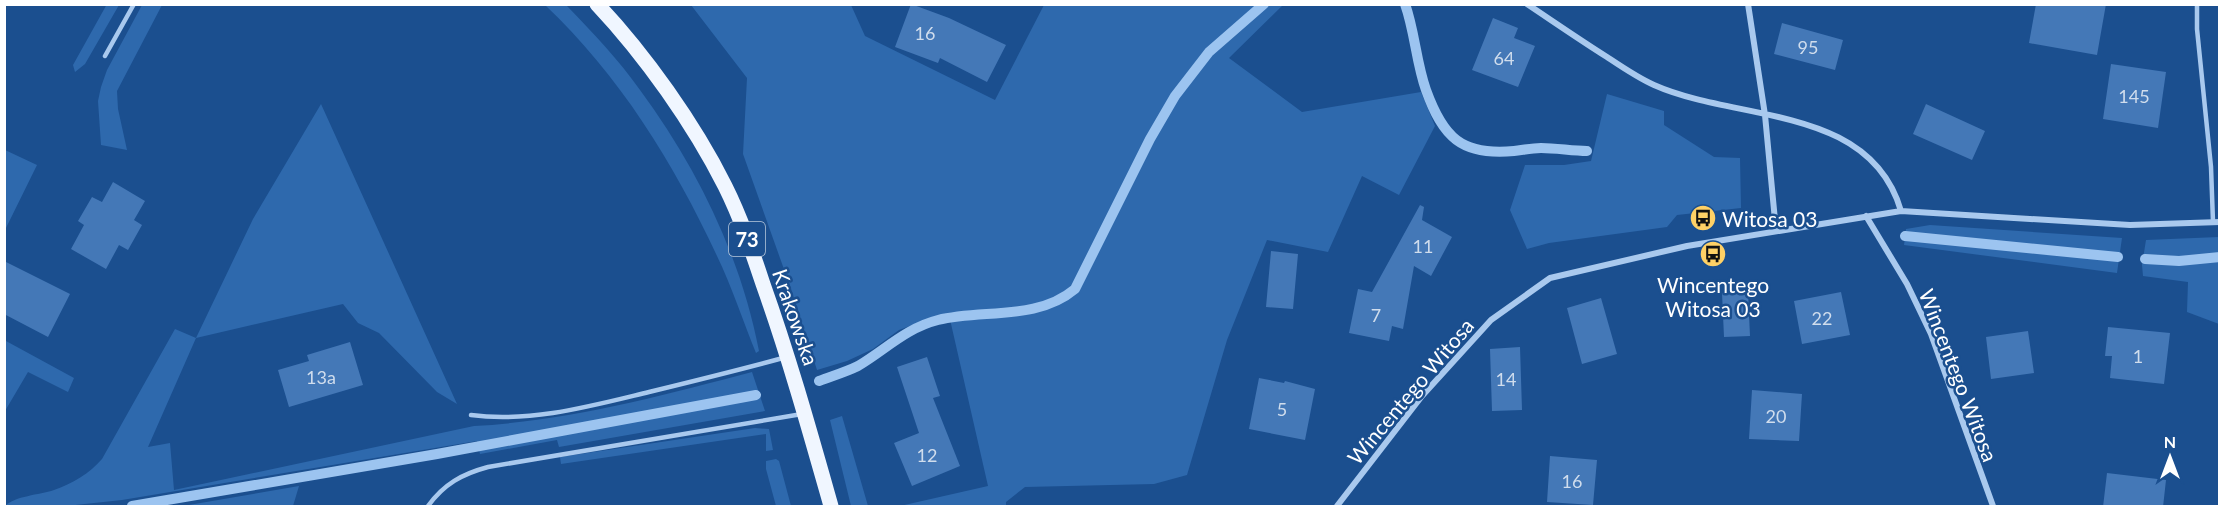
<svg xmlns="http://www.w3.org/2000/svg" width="2224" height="511" viewBox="0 0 2224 511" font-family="Lato,sans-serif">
<rect width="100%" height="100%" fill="#1b4f8f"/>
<path fill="#2e69ad" d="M107,4l12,1 -34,59 -10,8 -2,-7z
M142,5h20l-45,86 1,18 9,41 -26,-5 -3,-44 3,-14 6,-17z
M545,5h21l2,2c25,26 51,53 72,83 57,77 101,167 119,261l-3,2c-13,-32 -24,-66 -39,-97 -43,-93 -98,-181 -172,-251z
M691,5h160l14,31 130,64 49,-95h239l-54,53 73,54 119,-20 14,34 -36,69 -37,-19 -34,76 -61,-12 -40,100 -40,135 -33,9 -129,3 -19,15v4h-106l88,-20 -39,-171 -23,5 -27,10 -26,19 -26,12 -30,9 -26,-81 -48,-135 4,-76z
M1607,94l57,17v14l50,32 26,1 1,50 -64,7 -10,12 -118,16 -22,6 -17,-39 15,-45h39l27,-4z
M321,104l136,300 -20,-12 -58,-59 -21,-10 -15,-19 -147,34 -48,109 22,-4 4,47 300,-64c94,-5 187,-30 278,-54l13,39 -206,36 -2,-7 -77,14 -3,-13 -355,59 -56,6h-61c10,-10 34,-11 49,-16 18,-6 36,-17 48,-31l73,-130 21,9 57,-119z
M5,150l32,15 -32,65z
M1930,225l192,13 -5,35 -213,-28 2,-16z
M2219,237h1l-1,87 -32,-12 1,-30 -45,-6 -1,-11 4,-25z
M6,341l68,37 -6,14 -40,-20 -23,39 -1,-66z
M842,416l26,90h-17l-21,-86z
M755,428l14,1 4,21 -7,1v-17l-205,30 -1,-7z
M776,459l3,2 12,45h-15l-10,-37v-8z
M299,486l-6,20h-110z"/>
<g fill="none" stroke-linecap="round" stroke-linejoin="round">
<path stroke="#9cc4f0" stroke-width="10" d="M1405,4c10,28 11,58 21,86 17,47 35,66 88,61 9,-1 18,-3 27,-3 16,0 31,3 46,3
M1905,236l213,21
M2145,259l34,2 41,-4
M819,381c13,-5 27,-9 39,-15 27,-16 48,-38 80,-46 45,-11 99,1 137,-31l75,-150 25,-43 34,-44 55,-48
M132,506l305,-52 319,-59"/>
</g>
<path fill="#4478b7" d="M911,4l38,14 57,27 -19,37 -47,-24 -2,5 -43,-16z
M2036,4h70l-9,51 -68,-12z
M1493,18l25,10 -4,10 21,8 -17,41 -46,-17z
M1782,23l61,17 -8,30 -61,-16z
M2111,64l55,8 -8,56 -55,-9z
M1926,104l59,27 -13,29 -59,-26z
M113,182l32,19 -11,19 8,5 -14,25 -9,-5 -13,24 -35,-20 13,-24 -6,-4 14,-24 10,5z
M1420,205l4,2 -2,13 30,17 -21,39 -17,-10 -11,63 -11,-3 -3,15 -40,-8 9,-44 14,3z
M1271,251l27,3 -5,55 -27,-2z
M4,261l66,33 -22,43 -44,-23z
M1748,292l2,44 -26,1 -2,-44z
M1841,292l9,43 -48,9 -8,-43z
M1601,298l16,56 -35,10 -15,-56z
M2108,327l62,6 -6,51 -54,-6 2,-22h-7z
M2028,331l6,42 -43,6 -5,-42z
M350,342l13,43 -74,22 -11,-37 31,-9 -2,-6z
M1520,347l2,63 -30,1 -2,-62z
M927,357l13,39 -7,2 27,68 -48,20 -18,-43 25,-10 -22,-66z
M1259,378l25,5 1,-2 30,8 -10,51 -56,-11z
M1752,390l50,4 -3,47 -50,-2z
M1550,456l47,4 -4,45 -46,-3z
M2107,473l59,7 -3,27h-60z"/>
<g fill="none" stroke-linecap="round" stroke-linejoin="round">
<path stroke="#a9c9ee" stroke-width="4.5" d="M2197,4v25l14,138 2,55
M105,56l29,-52
M471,415c59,8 120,-9 178,-23 45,-11 90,-22 134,-34
M428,506c16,-22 34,-32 60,-39l314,-53"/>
<path stroke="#a9c9ee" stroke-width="6" d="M1527,4c27,18 53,36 80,53 15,10 31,21 47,28 83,37 216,19 247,126
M1748,4l17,111 11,116
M1866,216l41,68 24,50 62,172
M1337,506l85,-110 69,-76 59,-42 137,-32 214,-35 229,14 90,-3"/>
<path stroke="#f0f6ff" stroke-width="15" d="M597,4c48,51 97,120 128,182 16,32 27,65 38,98 26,73 47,148 68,222"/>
</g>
<defs>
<symbol id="bus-disc" viewBox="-11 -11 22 22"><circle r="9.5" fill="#ffd166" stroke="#1b4f8f"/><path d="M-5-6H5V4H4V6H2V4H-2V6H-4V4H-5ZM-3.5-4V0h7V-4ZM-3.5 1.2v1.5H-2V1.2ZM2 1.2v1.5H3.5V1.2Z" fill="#111"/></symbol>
</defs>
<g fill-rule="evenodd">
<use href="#bus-disc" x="1688" y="203" width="30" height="30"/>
<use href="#bus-disc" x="1698" y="239" width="30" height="30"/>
</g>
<g text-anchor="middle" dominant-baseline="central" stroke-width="5" stroke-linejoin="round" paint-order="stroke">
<g font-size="18" fill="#d0dded">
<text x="925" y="33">16</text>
<text x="1808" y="47">95</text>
<text x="1504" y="58">64</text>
<text x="2134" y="96">145</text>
<text x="1423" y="246">11</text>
<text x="1376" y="315">7</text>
<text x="1822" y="318">22</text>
<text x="2138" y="356">1</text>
<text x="321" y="377">13a</text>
<text x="1506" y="379">14</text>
<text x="1282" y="409">5</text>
<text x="1776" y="416">20</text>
<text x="927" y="455">12</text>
<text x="1572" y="481">16</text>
</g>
<rect fill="#1b4f8f" stroke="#bbcadd" stroke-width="1.5" x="729" y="222" width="36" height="34" rx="4.5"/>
<g font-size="20" font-weight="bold" fill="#fff">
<text x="747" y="239">73</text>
</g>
<g font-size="21" fill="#fff" stroke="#1b4f8f" text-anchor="start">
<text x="1722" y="218">Witosa 03</text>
<text x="1713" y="284" text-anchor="middle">Wincentego<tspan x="1713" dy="24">Witosa 03</tspan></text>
</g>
<g font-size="21" fill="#fff" stroke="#1b4f8f">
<text transform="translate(796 317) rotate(71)">Krakowska</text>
<text transform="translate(1959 375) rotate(69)">Wincentego Witosa</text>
<text transform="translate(1410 391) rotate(-50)">Wincentego Witosa</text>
</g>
</g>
<rect width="2224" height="511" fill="none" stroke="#ffffff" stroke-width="12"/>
<g transform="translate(2170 457)" stroke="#1b4f8f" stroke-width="4.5" paint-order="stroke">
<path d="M0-4.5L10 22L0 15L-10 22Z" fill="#ffffff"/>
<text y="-9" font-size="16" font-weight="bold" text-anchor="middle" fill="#ffffff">N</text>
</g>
</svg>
